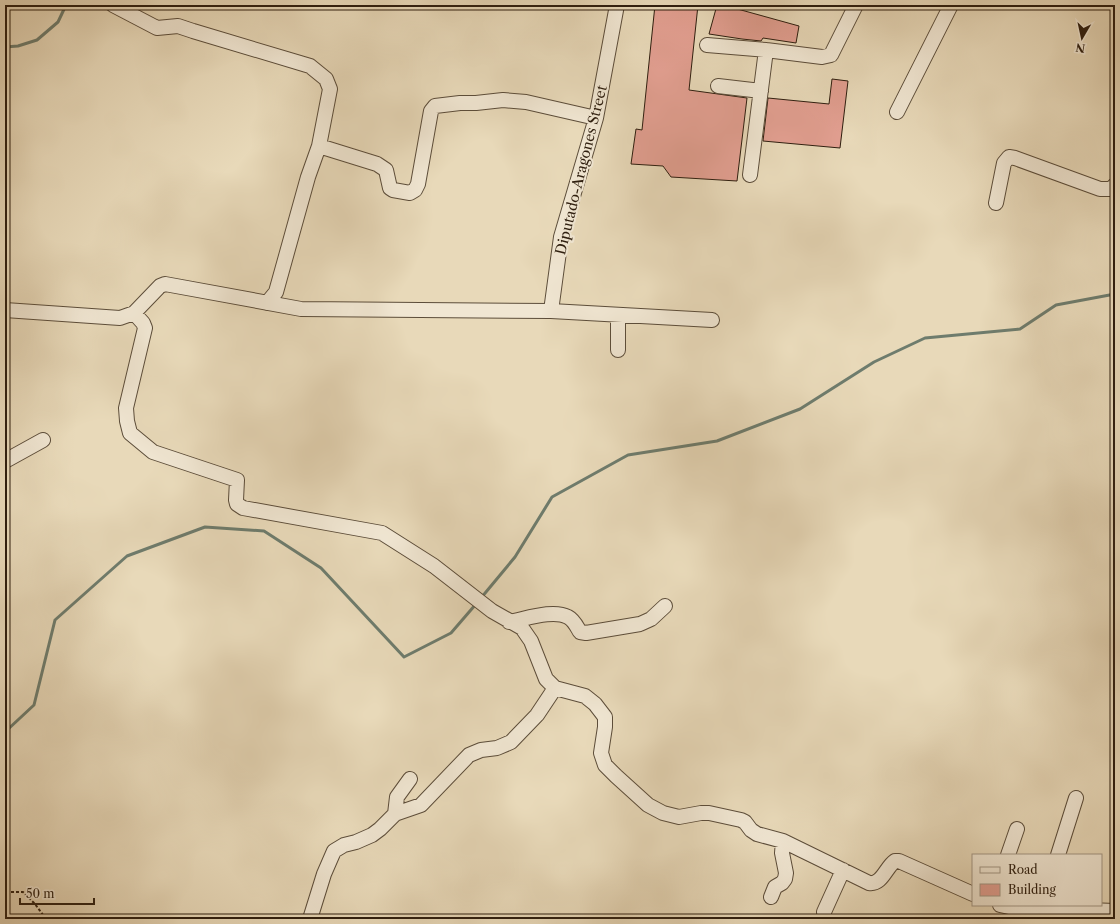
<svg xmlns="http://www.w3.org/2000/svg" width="1120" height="924" viewBox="0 0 1120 924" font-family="'Libre Caslon Text',serif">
<rect width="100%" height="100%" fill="#e8d9b9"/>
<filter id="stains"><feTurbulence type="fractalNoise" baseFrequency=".005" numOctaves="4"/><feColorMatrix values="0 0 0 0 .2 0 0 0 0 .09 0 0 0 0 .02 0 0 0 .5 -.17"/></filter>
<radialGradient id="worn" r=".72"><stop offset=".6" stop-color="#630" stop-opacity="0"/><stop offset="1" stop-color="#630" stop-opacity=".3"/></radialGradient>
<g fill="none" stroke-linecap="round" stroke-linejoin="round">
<path stroke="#6e7c6d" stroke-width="3" d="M5,47l13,-1 19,-6 21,-18 8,-17
M481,598l34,-41 37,-60 76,-42 89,-14 83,-32 74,-47 51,-24 95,-9 36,-24 59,-11
M5,732l29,-27 21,-85 72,-64 78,-29 59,4 57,37 83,89 47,-24 25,-29"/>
</g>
<path fill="#e29f91" stroke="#2e1e0f" d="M655,5h43l-9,85 58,8 -10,83 -66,-4 -8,-11 -32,-2 5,-35 6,1z
M717,5h6l76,21 -3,17 -33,-5 -2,3 -19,-2 -33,-5z
M832,79l16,2 -8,67 -77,-7 5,-43 61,6z"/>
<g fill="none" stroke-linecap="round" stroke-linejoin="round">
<defs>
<path id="minor" d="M113,5l44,23 21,-2 15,5 117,35 16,13 4,10 -11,57 -11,31 -32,115 -9,11
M707,45l59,5 56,7 9,-2 25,-50
M718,86l43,5
M897,112l54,-107
M319,146l58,18 9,6 4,18 3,2 17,3 5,-3 3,-6 13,-73 4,-5 25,-3h16l27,-3 23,2 70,16
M750,175l16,-125
M996,203l8,-40 5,-6 6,1 85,31h11l4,-4
M5,310l115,8 14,-5 26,-27 5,-2 136,25 250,2 161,9
M551,311l10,-74 35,-119 21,-113
M134,313l9,10 2,5 -19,80 1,13 3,12 23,19 84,28 -1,20 1,4 6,4 139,25 52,33 58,45 30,17 9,13 15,38 9,9 30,8 10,8 10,13v10l-4,26 4,12 11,11 32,29 15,8 16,4 22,-4h8l32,7 4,2 6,8 6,4 26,7 86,42c13,2 17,-16 26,-22h4l74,33
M618,315v35
M5,461l38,-21
M509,622c17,-3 44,-13 59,-5 6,3 9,10 12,15l6,1 54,-9 11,-5 14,-13
M395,814l2,-17 13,-18
M1008,855l9,-26
M1058,855l18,-57
M771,897l4,-10 7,-4 3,-4 1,-6 -4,-20 1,-12
M1000,905l9,2 106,4
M824,912l19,-42
M310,919l14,-45 10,-23 10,-6 12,-3 16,-7 8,-6 15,-15 26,-9 48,-50 12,-5 16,-2 14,-6 26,-27 18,-27"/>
</defs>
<use href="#minor" stroke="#5c4d3a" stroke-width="16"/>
<path stroke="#2e1e0f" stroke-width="2" stroke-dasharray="3 2" stroke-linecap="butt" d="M11,892h12l12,12 11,15"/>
<use href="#minor" stroke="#f0e6d2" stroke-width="14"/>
</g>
<g text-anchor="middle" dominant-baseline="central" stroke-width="4" stroke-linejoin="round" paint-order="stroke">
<g font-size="14" fill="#2e1e0f" stroke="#f0e6d2">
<text transform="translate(581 170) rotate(-76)">Diputado-Aragones Street</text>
</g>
</g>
<rect width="1120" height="924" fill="none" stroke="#e8d9b9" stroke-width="20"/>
<rect x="6" y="6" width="1108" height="912" fill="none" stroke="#2e1e0f" stroke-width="2"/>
<rect x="10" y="10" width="1100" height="904" fill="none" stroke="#2e1e0f"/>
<rect x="972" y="854" width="130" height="52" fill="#f0e6d2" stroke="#a29684"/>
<rect x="980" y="867" width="20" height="6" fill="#f0e6d2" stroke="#a29684"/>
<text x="1008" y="874" font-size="12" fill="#2e1e0f">Road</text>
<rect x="980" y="884" width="20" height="12" fill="#e29f91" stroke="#a29684"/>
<text x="1008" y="894" font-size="12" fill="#2e1e0f">Building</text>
<g transform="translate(1082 38) rotate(189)" stroke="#f0e6d2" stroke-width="3" paint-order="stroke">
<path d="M0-3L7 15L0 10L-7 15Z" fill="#2e1e0f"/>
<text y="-6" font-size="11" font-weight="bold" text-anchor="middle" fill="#2e1e0f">N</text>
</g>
<path d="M20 898v6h74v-6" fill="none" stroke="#2e1e0f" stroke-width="2"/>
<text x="26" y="898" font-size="12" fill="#2e1e0f" stroke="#f0e6d2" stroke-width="3" paint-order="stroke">50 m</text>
<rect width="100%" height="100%" filter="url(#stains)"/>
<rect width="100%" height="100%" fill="url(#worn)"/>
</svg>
